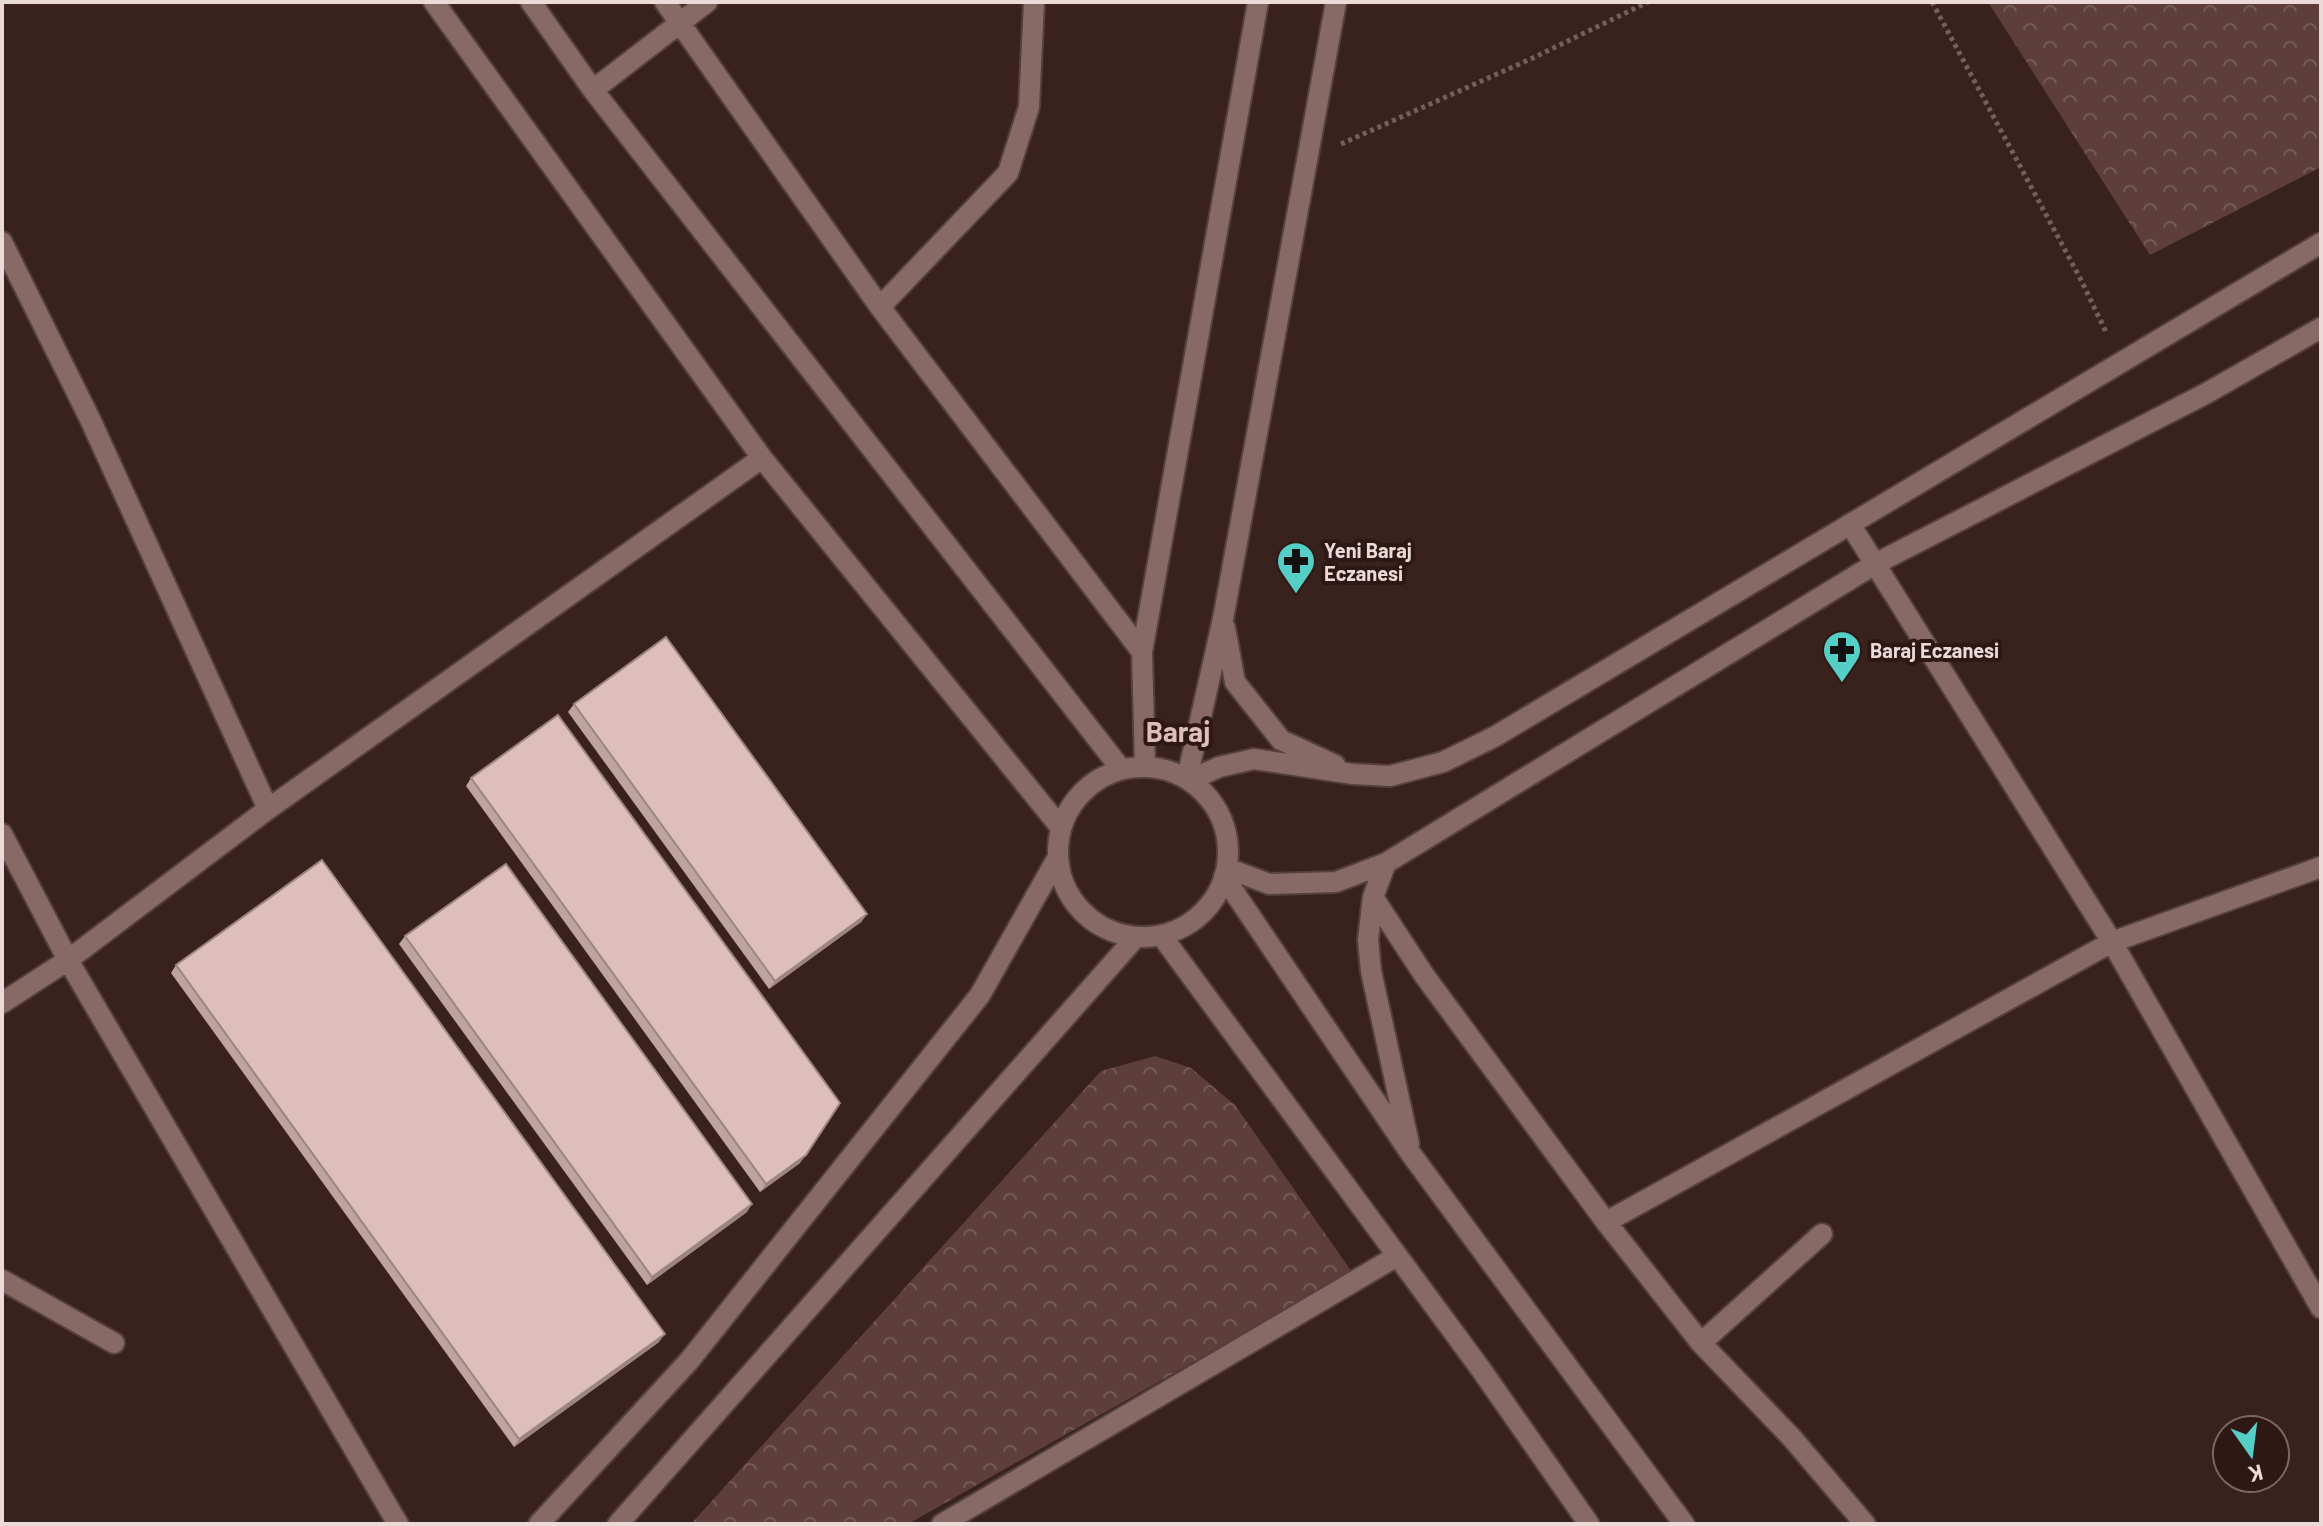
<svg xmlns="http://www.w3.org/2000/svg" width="2323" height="1526" viewBox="0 0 2323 1526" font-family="Barlow,sans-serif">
<defs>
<pattern id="park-crowns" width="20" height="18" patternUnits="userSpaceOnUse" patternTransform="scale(2)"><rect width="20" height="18" fill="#5d3e3a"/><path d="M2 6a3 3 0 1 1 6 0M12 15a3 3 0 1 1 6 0" fill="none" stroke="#745956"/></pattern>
</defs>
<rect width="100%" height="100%" fill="#39221e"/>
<path fill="url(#park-crowns)" d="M1988,2h333v165l-171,88z
M1155,1056l36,12 44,37 117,167 -444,252h-217l410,-453z"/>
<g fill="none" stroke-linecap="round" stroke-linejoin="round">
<defs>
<path id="minor" d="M434,2l328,456 299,370
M531,2l62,88 528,679
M665,2l215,305 262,345
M593,90l114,-88
M2,242l88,177 178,390
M880,307l128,-134 21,-66 5,-105
M1850,524l262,418 209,366
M1225,628l10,54 46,58 54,25
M1145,766l-3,-114 116,-650
M1058 852a85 85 0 1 1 170 0a85 85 0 1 1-170 0Z
M1187,778l36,-159 113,-617
M1190,780l29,-13 35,-8 99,15 37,2 53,-14 51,-25 827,-494
M2,834l66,126 330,564
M1386,863l-13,34 -5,43 3,31 38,173
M1227,868l42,16 67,-2 50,-19 489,-299 330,-170 116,-66
M1224,877l187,277 273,370
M1373,897l51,78 182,247 95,121 91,95 73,86
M1161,935l319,433 109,156
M2,1003l66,-43 200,-151 494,-351
M1606,1222l506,-280 209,-75
M2,1280l112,63
M1701,1343l121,-109
M539,1524l150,-163 291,-366 78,-138
M618,1524l518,-587
M942,1524l455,-268"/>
</defs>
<use href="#minor" stroke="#54403e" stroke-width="24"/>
<path stroke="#745f5c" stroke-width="5" stroke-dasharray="4 4" stroke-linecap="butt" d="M1932,2l148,276 27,56
M1341,144l194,-87 113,-55"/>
<use href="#minor" stroke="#876a66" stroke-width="20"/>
</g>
<path fill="#bea39f" d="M574,704l293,210 -6,8 -92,67 -201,-277z
M471,778l329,385 -40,29 -294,-406z
M405,936l342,276 -100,73 -248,-341z
M176,965l483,377 -145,105 -343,-474z"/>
<path fill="#9b8582" d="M867,914l-6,8 -92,67 6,-8z
M806,1155l-6,8 -40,29 6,-8z
M752,1204l-5,8 -100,73 5,-8z
M665,1334l-6,8 -145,105 5,-8z"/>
<path fill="#ddbeb9" stroke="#9b8582" stroke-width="2" d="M666,637l201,277 -92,67 -201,-277z
M558,715l282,388 -34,52 -40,29 -295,-406z
M322,860l343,474 -146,105 -343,-474z
M506,864l246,340 -100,73 -247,-341z"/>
<defs>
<symbol id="pharmacy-pin" viewBox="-11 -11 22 30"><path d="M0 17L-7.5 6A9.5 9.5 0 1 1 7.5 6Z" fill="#55cec5" stroke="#2e1815"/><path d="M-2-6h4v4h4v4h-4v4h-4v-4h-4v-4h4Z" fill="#111"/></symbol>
</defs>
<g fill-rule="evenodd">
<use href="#pharmacy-pin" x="1274" y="539" width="44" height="60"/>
<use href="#pharmacy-pin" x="1820" y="628" width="44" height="60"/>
</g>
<g text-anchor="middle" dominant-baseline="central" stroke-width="8" stroke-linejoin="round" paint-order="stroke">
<g font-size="20" font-weight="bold" fill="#ebdad8" stroke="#2e1815" text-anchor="start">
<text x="1324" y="550">Yeni Baraj<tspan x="1324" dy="23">Eczanesi</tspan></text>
<text x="1870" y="650">Baraj Eczanesi</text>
</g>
<g font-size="28" font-weight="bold" fill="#ddbeb8" stroke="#2e1815">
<text x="1178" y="731">Baraj</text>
</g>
</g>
<rect width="2323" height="1526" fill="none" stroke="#ebdad8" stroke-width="8"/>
<g transform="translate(2251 1454) rotate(166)"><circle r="38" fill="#2e1815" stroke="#7a6663" stroke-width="2"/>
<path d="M0-6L14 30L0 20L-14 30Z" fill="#55cec5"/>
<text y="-12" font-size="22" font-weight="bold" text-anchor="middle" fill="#ebdad8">K</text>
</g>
</svg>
